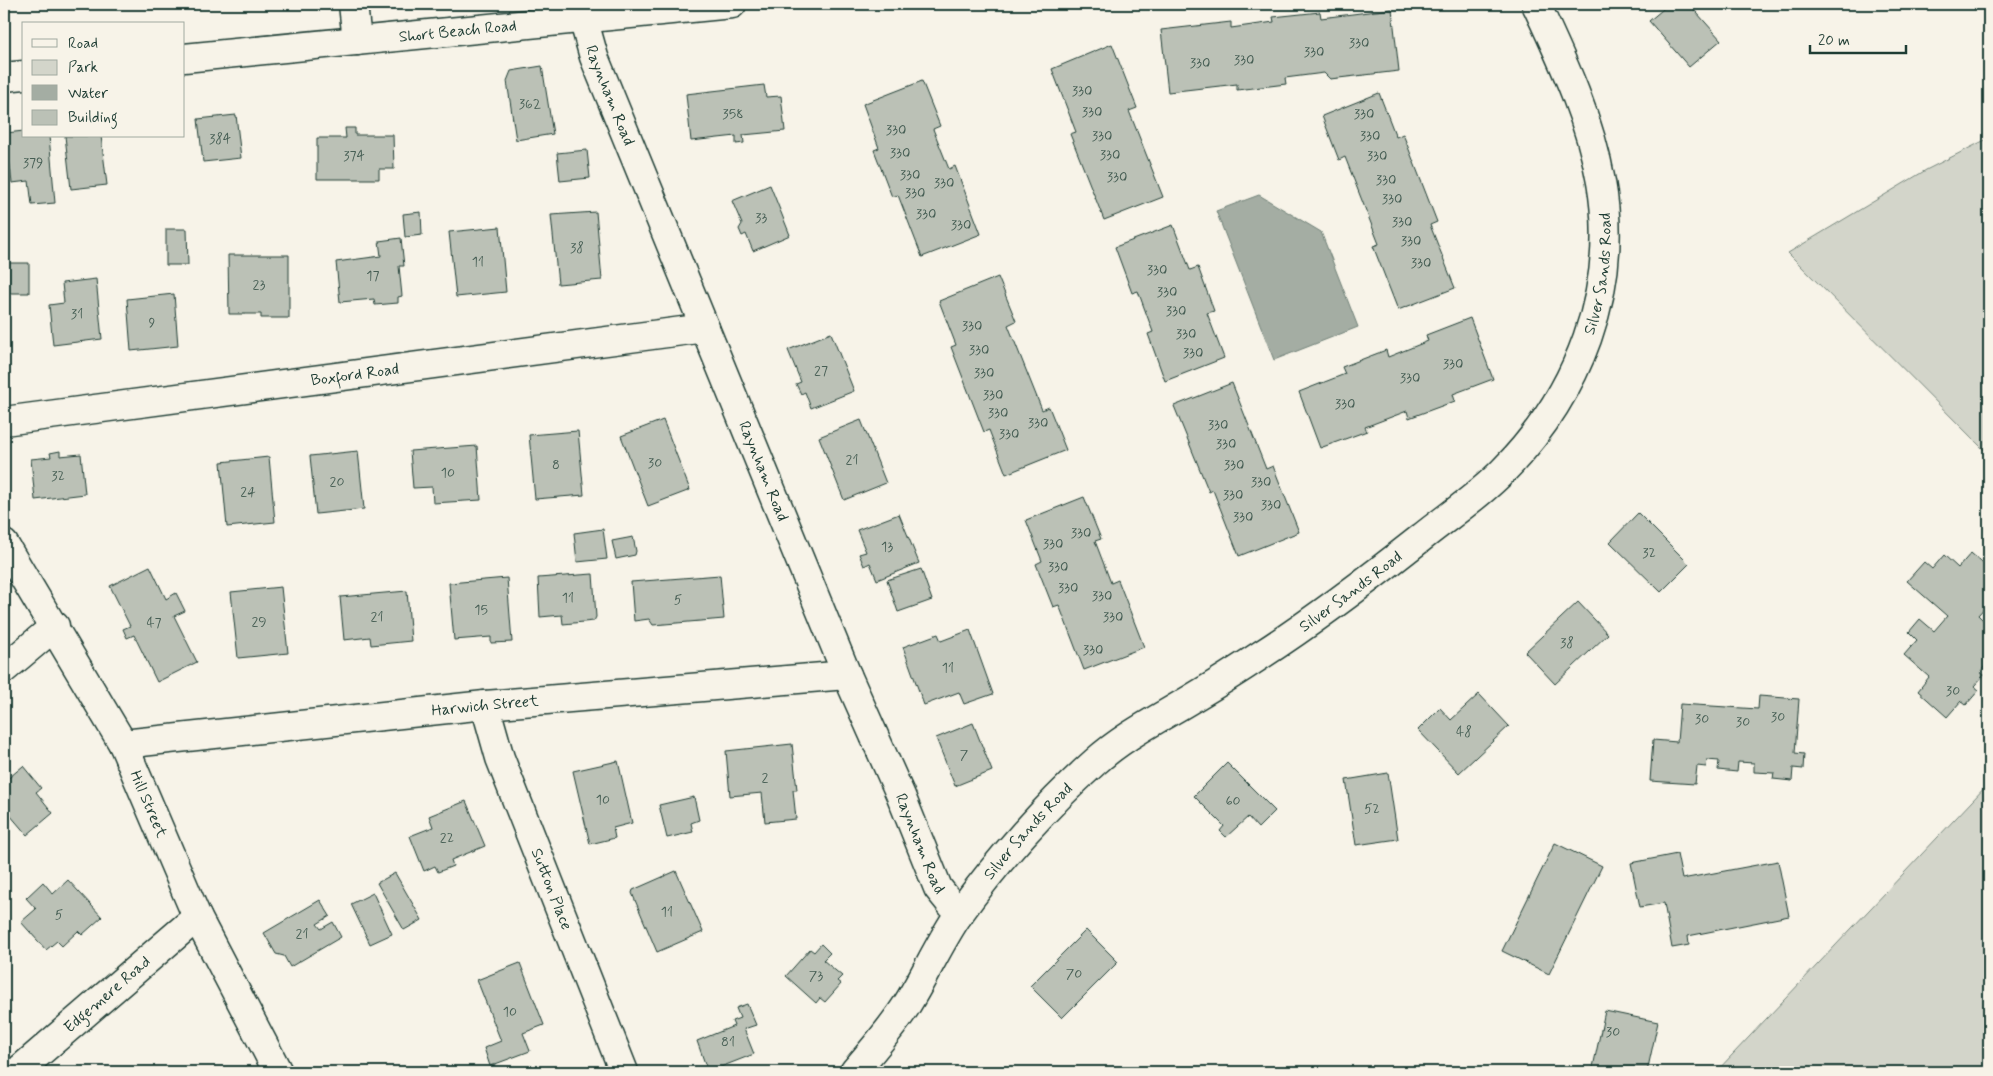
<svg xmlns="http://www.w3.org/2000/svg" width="1993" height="1076" viewBox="0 0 1993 1076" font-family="Mynerve,sans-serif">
<rect width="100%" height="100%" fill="#f7f3e8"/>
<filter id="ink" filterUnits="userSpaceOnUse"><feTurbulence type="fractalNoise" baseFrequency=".02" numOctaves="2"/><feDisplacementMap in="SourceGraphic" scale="10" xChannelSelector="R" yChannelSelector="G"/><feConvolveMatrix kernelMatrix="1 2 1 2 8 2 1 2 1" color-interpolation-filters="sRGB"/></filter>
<g filter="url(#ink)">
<path fill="#d3d5ca" stroke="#79897f" d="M1989,138v317l-201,-202 138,-83z
M1989,783v289h-273z"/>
<path fill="#a4ada3" stroke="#6f8077" d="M1259,195l62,37 37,95 -84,33 -58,-149z"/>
<path fill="#bbc1b6" stroke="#1f3d34" d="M1669,4h20l32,36 -32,27 -40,-46z
M1392,9l7,62 -69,8 -6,-6 -39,5 1,6 -49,6v-6l-69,8 -7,-62 70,-8v6l43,-6 -1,-5 47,-5 1,6z
M1112,44l25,64 -8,3 34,86 -59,23 -34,-86 6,-2 -24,-63z
M542,66l11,68 -37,6 -9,-59 4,-10z
M922,81l18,45 -7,3 16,40 6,-3 26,68 -59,23 -24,-62 -6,2 -18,-47 5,-2 -16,-44z
M764,85l2,12 15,-1 4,35 -42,4 1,8 -8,1v-8l-45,5 -5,-47z
M1379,93l17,44 7,-3 34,88 -7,3 25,63 -57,22 -25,-64 6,-2 -34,-87 -6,3 -17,-44z
M236,115l5,43 -38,4 -5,-43z
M345,128h10v7h38l1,34h-15v10h-62v-41h29z
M24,131v5h25l6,67 -23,2 -3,-24 -17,2 -6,-50z
M65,136h36l6,49 -36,4z
M587,150l3,28 -30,3 -3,-28z
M770,185l20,50 -37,16 -7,-17 -4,2 -3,-7 3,-5 -10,-23z
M421,212l1,23 -17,2 -2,-23z
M596,212l6,68 -44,4 -7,-69z
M1173,225l17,45 8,-3 16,44 -7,2 17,45 -59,23 -17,-47 5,-2 -15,-41 -6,2 -17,-46z
M500,227l6,65 -50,5 -7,-65z
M166,229h21l1,36h-22z
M401,238l3,28h-5l3,30 -4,1v6l-23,2 -1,-6 -34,3 -4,-40 45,-6 -2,-15z
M228,255h61v63h-28v-4h-32z
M4,263h25v30h-25z
M998,277l18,44 -8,4 34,85 7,-3 17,43 -60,24 -17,-44 -5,2 -33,-85 5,-2 -17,-44z
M96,279l6,60 -49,6 -4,-40 15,-2 -2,-20z
M174,294l4,52 -47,5 -4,-52z
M1470,318l23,61 -40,15 2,7 -46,17 -2,-7 -42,16 2,4 -47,17 -21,-56 46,-18 -3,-7 44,-17 2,7 40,-16 -2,-6z
M831,333l23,58 -43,17 -6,-16 -4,2 -5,-10 5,-2 -13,-32z
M1232,383l34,86 7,-3 26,66 -60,24 -26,-66 -4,2 -35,-86z
M663,420l27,70 -42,16 -27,-70z
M861,420l25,63 -42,17 -25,-63z
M578,431l6,64 -49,4 -6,-64z
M477,446l4,54 -48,3 -1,-16 -19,1 -3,-37z
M60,451v5l21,-2 4,40 -50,6 -4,-41 20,-2 -1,-4z
M358,451l6,58 -48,5 -6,-58z
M269,457l6,65 -48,5 -6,-65z
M1084,497l17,42 -6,2 16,42 7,-3 26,67 -60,23 -25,-65 -6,2 -17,-43 6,-3 -16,-41z
M1638,513l51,51 -28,28 -51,-50z
M899,514l20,49 -42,17 -7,-17 -6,3 -5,-12 7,-2 -9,-22z
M603,529l4,30 -30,3 -3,-29z
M633,537l3,14 -1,4 -19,4 -4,-18z
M1971,553l18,16v34l-11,12 11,11v41l-3,-2 -6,7 4,3 -10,11 5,4 -13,15 -5,-4 -14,16 -29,-26 11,-14 -25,-22 13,-15 -8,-8 11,-13 14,12 13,-15 -40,-35 17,-19 8,7 12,-14 14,13z
M150,566l16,33 10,-6 9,18 -11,5 23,46 -40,20 -23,-47 -7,3 -4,-9 7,-3 -20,-40z
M921,569l11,31 -34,12 -11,-32z
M593,574l3,43 -2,4 -31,3 -1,-9 -22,2 -2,-39z
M720,575l4,44 -71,6 -4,-6 -15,2 -3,-39z
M507,578l5,64 -21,1v-6l-37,3 -5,-57z
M281,587l7,66 -50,5 -7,-66z
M407,591l4,50 -40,4 -1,-8 -26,3 -4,-43z
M1578,602l30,32 -53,50 -30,-32z
M970,630l23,64 -29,10 -5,-12 -35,13 -21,-58 35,-13 3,7z
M1479,694l30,32 -50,47 -41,-43 22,-22 11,12z
M1759,696l40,3 -4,54 9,1 -1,15 -10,-1 -1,13 -19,-2 1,-6 -20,-1v-9l-16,-1 -1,10 -19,-2 1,-9 -12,-1 -1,7 -9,-1 -2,18 -45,-3 3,-41 24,2 3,-38 78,5z
M973,723l19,48 -37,15 -19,-48z
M792,744l5,46h-4l3,29 -31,3 -3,-29 -32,3 -4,-45z
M618,761l14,62 -19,5 2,10 -25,6 -17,-73z
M1227,763l48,48 -17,17 -10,-11 -22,20 -6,-6 4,-5 -30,-30z
M23,766l18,22 -5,4 17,21 -26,22 -23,-27v-26z
M1388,773l10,66 -42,6 -10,-65z
M694,797l5,23 -8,3 2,9 -26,6 -8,-33z
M466,801l19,45 -34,14 2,6 -15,6 -3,-6 -11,5 -14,-35 23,-9 -4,-11z
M1555,843l47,23 -53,108 -47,-23z
M1677,854l5,25 96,-18 11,55 -101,20 1,9 -17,3 -8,-45 -24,4 -9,-44z
M676,871l27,61 -46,20 -25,-59 1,-3z
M395,873l27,47 -18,10 -27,-47z
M68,880l34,37 -20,18 -4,-4 -16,15 -5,-5 -11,9 -25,-28 15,-13 -10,-11 17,-16 10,12z
M373,893l19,41 -22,10 -19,-40z
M320,900l10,16 -13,8 4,5 12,-7 8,15 -51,30 -6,-11 -8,-2 -12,-21z
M1086,930l32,32 -56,56 -32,-32z
M821,944l9,9 -7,7 19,16 -5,5 4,3 -16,18 -5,-4 -4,5 -30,-27 24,-27 4,3z
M520,963l24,62 -21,8 7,18 -40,15 -6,-18 17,-7 -24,-61z
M747,1004l9,21 -12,4 10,25 -46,18 -11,-31 37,-15 -2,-5 8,-3 -4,-10z
M1605,1011l53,11 -11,50h-55z"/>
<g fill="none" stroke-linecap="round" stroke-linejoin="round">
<defs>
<g id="minor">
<path d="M353,4l4,37"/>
<path id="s1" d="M583,18l11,39 253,618 54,121 37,92 21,26"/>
<path id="s2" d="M4,421l701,-93"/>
<path id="s3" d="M4,544l119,200 74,173 81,155"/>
<path d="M4,669l51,-43"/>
<path id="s4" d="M485,705l15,53 124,314"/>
<path id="s5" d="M123,744l362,-39 362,-30"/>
<path id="s6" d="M17,1072l180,-155"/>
</g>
<g id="major">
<path id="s7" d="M184,58l548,-54"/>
<path d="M4,77l20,-2"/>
<path id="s8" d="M854,1072c18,-21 37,-43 52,-66 19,-30 33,-63 53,-92 38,-53 88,-109 136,-152 30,-27 67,-45 101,-66 22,-13 44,-27 65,-41 56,-36 108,-76 160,-117 27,-22 58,-42 82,-67 75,-76 117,-182 98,-289 -11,-63 -38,-120 -65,-178"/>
</g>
</defs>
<use href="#minor" stroke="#1f3d34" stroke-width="31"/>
<use href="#major" stroke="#1f3d34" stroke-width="31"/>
<use href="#minor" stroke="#f7f3e8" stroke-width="28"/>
<use href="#major" stroke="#f7f3e8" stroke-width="28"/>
</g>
</g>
<g text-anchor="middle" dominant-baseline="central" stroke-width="5" stroke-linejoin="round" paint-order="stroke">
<g font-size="14" fill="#465e54">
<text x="1359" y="43">330</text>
<text x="1314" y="52">330</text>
<text x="1244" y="60">330</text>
<text x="1200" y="63">330</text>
<text x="1082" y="91">330</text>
<text x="530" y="104">362</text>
<text x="1092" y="112">330</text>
<text x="733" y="114">358</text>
<text x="1364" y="114">330</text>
<text x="896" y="130">330</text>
<text x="1102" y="136">330</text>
<text x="1370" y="136">330</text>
<text x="220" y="139">384</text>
<text x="900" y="153">330</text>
<text x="1110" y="155">330</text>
<text x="354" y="156">374</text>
<text x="1377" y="156">330</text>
<text x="33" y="163">379</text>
<text x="910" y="175">330</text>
<text x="1117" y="177">330</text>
<text x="1386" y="180">330</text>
<text x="944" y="183">330</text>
<text x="915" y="193">330</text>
<text x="1392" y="199">330</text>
<text x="926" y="214">330</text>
<text x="761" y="218">33</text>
<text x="1402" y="222">330</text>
<text x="961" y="225">330</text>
<text x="1411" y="241">330</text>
<text x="577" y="248">38</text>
<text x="478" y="262">11</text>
<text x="1421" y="263">330</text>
<text x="1157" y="270">330</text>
<text x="373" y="276">17</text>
<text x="259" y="285">23</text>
<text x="1167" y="292">330</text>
<text x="1176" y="311">330</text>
<text x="77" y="314">31</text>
<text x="152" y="323">9</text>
<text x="972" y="326">330</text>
<text x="1186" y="334">330</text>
<text x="979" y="350">330</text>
<text x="1193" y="353">330</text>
<text x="1453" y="364">330</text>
<text x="821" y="371">27</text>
<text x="984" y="373">330</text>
<text x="1410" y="378">330</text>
<text x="993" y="395">330</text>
<text x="1345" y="404">330</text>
<text x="998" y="413">330</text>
<text x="1038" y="423">330</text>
<text x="1218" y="425">330</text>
<text x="1009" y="434">330</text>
<text x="1226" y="444">330</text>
<text x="852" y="460">21</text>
<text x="655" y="463">30</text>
<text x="556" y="465">8</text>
<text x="1234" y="465">330</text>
<text x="448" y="473">10</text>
<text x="58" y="476">32</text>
<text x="337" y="482">20</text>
<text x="1261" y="482">330</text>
<text x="248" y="492">24</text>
<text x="1233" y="495">330</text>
<text x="1271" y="505">330</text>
<text x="1243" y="517">330</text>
<text x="1081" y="533">330</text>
<text x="1053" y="544">330</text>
<text x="887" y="547">13</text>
<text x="1649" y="553">32</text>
<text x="1058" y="567">330</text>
<text x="1068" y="588">330</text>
<text x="1102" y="596">330</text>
<text x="568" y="598">11</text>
<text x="678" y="600">5</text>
<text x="481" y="610">15</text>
<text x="377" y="617">21</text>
<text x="1113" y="617">330</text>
<text x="259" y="622">29</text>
<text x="154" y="623">47</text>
<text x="1567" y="643">38</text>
<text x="1093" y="650">330</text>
<text x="948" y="668">11</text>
<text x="1953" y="691">30</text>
<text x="1778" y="717">30</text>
<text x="1702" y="719">30</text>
<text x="1743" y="722">30</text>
<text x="1464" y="732">48</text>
<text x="964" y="755">7</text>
<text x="765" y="778">2</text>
<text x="603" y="800">10</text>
<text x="1233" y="801">60</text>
<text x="1372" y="809">52</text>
<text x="447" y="838">22</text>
<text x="667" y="912">11</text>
<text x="59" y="915">5</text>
<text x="302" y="934">21</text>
<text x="1074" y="974">70</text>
<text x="816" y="976">73</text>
<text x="510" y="1012">10</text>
<text x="1613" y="1032">30</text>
<text x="728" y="1042">81</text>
</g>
<g font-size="16" fill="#1f3d34" stroke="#f7f3e8">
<text stroke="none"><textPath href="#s7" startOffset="275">Short Beach Road</textPath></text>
<text stroke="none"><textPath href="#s1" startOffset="82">Raynham Road</textPath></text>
<text stroke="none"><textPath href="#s8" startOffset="1121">Silver Sands Road</textPath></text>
<text stroke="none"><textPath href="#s2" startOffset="354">Boxford Road</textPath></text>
<text stroke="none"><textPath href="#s1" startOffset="488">Raynham Road</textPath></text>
<text stroke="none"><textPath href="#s8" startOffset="702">Silver Sands Road</textPath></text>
<text stroke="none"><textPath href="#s5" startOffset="364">Harwich Street</textPath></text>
<text stroke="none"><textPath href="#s3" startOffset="298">Hill Street</textPath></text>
<text stroke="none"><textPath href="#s8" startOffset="298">Silver Sands Road</textPath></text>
<text stroke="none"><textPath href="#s1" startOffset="892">Raynham Road</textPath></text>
<text stroke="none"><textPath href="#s4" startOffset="196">Sutton Place</textPath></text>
<text stroke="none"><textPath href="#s6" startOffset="119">Edgemere Road</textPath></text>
</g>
</g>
<rect width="1993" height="1076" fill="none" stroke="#f7f3e8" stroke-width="20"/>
<rect x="10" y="10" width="1973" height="1056" fill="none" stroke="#1f3d34" stroke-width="2" filter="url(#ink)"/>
<rect x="22" y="22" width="162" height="115" fill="#f7f3e8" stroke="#a1aaa0"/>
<rect x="32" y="39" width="25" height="8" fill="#f7f3e8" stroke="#a1aaa0"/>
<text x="68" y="48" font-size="15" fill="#1f3d34">Road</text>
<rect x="32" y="60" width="25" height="15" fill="#d3d5ca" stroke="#a1aaa0"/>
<text x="68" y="72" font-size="15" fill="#1f3d34">Park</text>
<rect x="32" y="85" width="25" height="15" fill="#a4ada3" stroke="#a1aaa0"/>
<text x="68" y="98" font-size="15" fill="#1f3d34">Water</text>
<rect x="32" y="110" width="25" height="15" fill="#bbc1b6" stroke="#a1aaa0"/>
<text x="68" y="122" font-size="15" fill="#1f3d34">Building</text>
<path d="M1810 45v8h96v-8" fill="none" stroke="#1f3d34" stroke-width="2.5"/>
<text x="1818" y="45" font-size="15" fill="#1f3d34" stroke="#f7f3e8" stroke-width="4" paint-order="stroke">20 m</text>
</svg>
